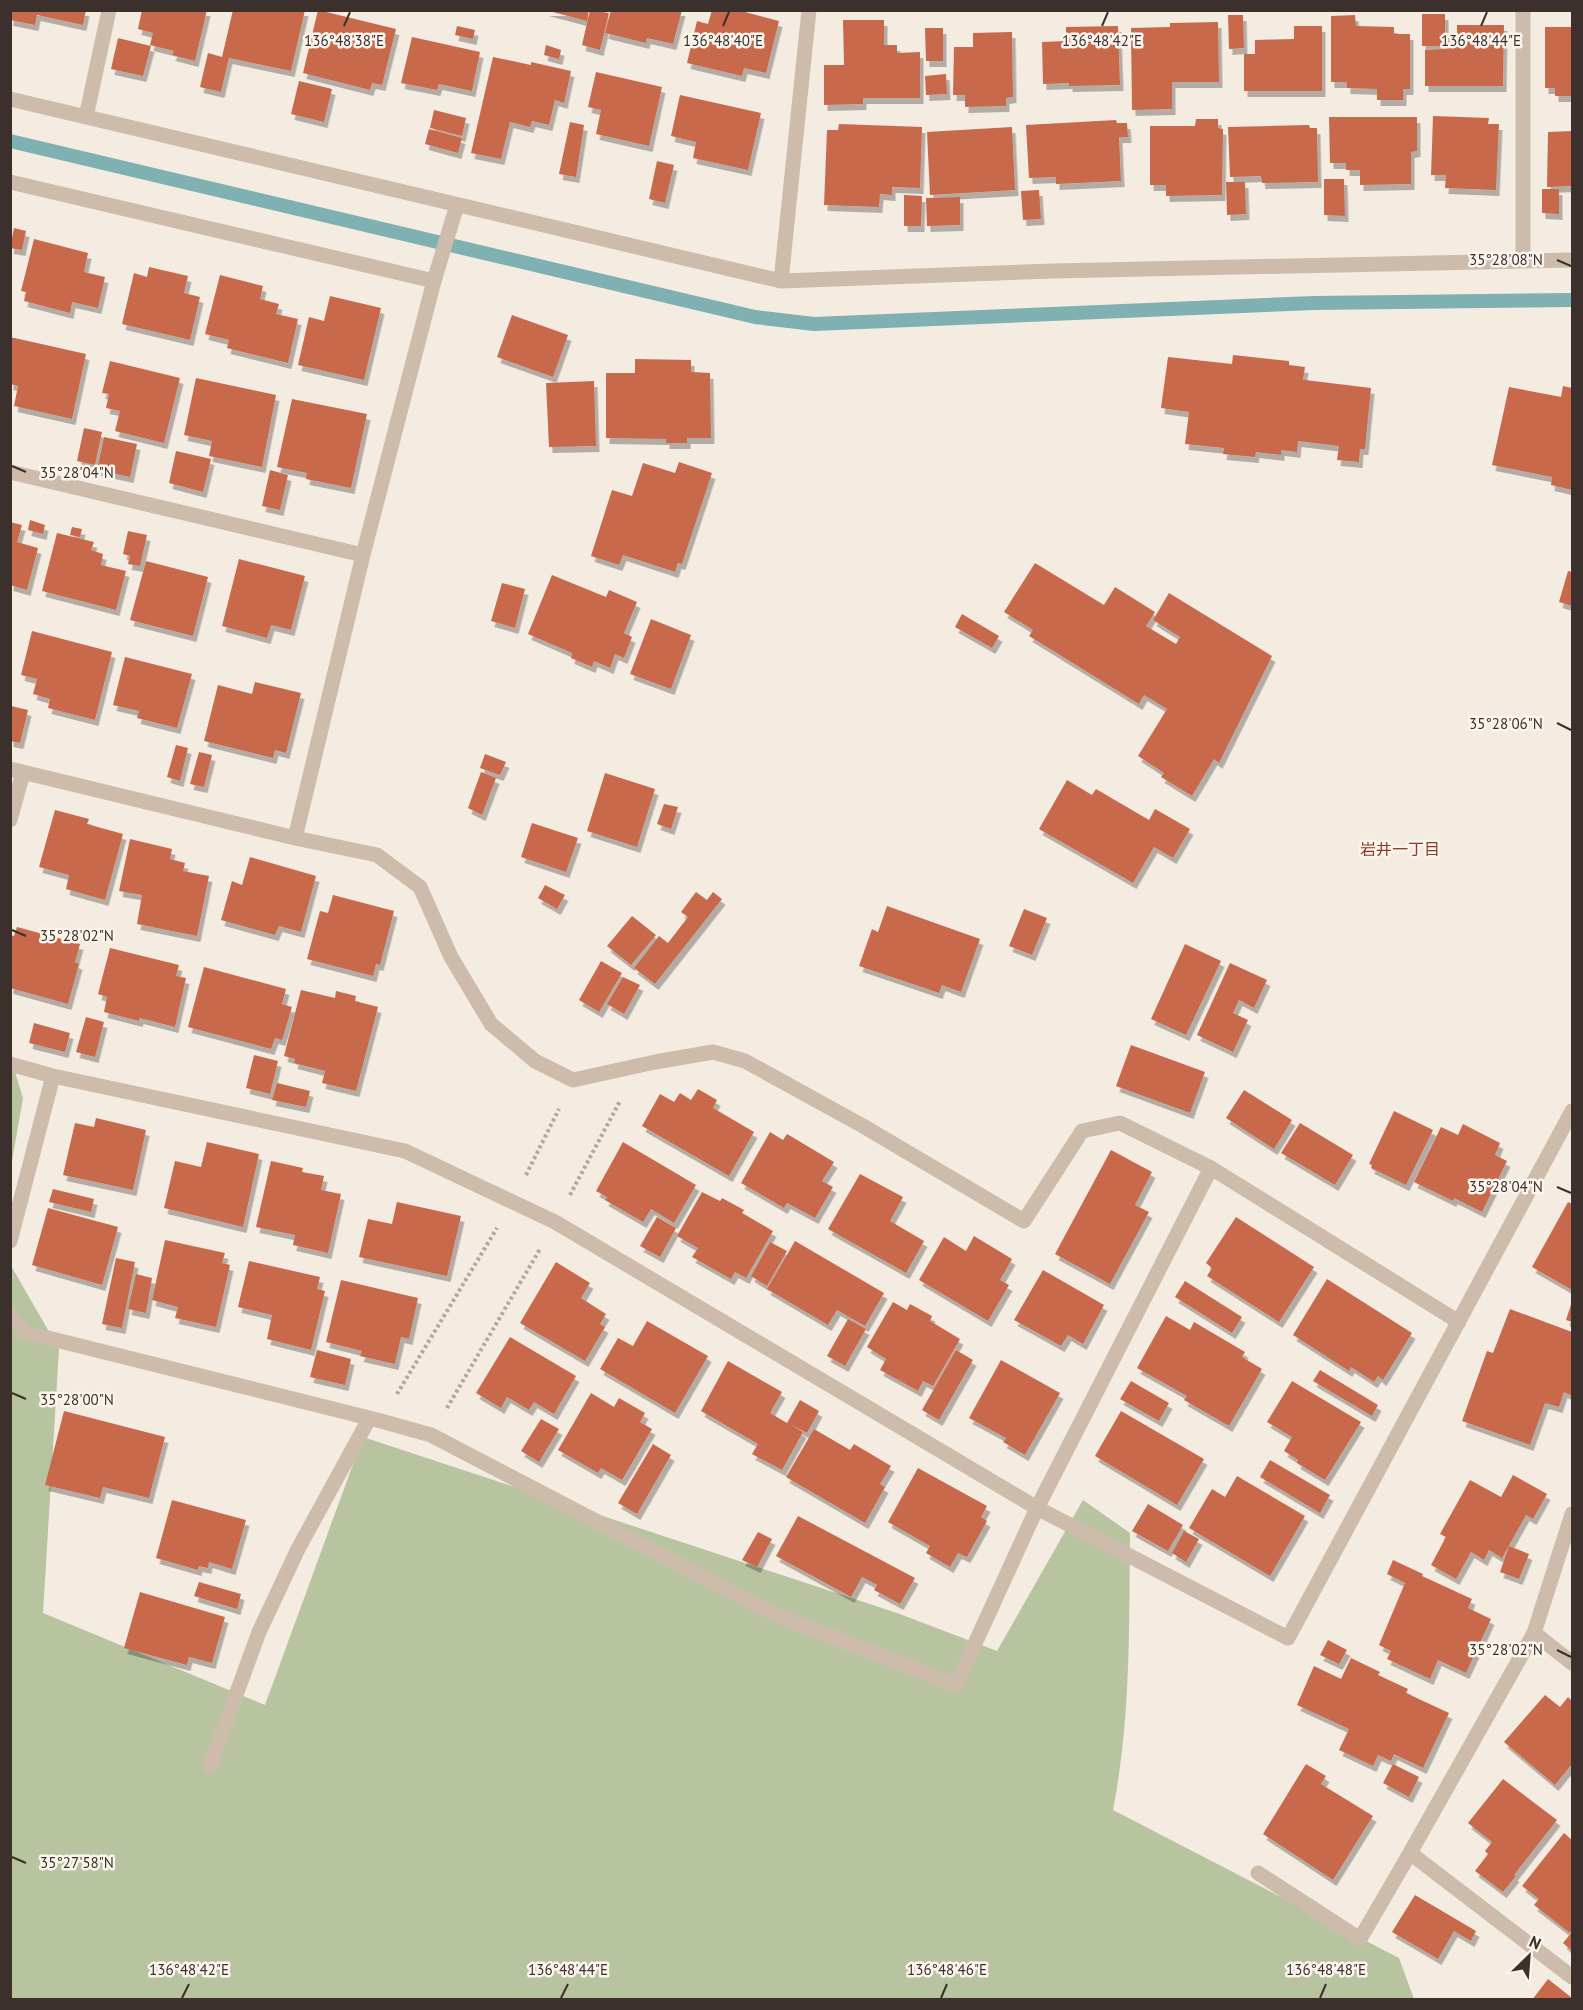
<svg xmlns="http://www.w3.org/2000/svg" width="1583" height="2010" viewBox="0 0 1583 2010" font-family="'PT Sans','Noto Sans JP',sans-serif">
<defs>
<filter id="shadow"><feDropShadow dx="3.5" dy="6" stdDeviation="0" flood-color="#0004"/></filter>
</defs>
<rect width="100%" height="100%" fill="#f4ebe1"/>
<path fill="#b8c4a0" d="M11,1059l12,39 -12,69z
M10,1264l49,85 -16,264 222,92 98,-268 534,176 100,38 86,-151 47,33c-1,93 1,186 -17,277l286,148 15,41h-1403z"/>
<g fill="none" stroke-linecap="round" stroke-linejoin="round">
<path stroke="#7fb0b2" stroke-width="14" d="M10,141l745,176 59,7 500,-21 258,-3"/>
</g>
<path fill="#c8694b" filter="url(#shadow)" d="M10,10h76l-3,15 -46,-10 -2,10 -25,-5z
M142,10h65l-12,51 -23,-6 2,-4 -24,-6 3,-12 -15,-4z
M233,10h72l-14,61 -62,-13 -8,34 -21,-5 8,-34 14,4z
M318,10l78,19 -14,56 -10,-2 -2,7 -67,-17z
M545,10h44l-2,11z
M590,10l19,3 -9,37 -18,-5z
M611,10h71l-9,34 -26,-6 -1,5 -41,-10z
M712,10h25l42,11 -13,52 -22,-5 -2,8 -55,-13 10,-42 11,3z
M1422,14h23v24l12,-1v-12h47l-1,61h-78v-36l20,-1v-3h-23z
M1228,15h15l1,33 -15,1z
M1355,15l1,11 38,1v7h16v55h-7v11h-26v-11l-30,-1v-6h-16v-66z
M843,20h41v25h13v8l23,-1v46h-57v6l-39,1v-40h20z
M1218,22l1,60h-47v27l-40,1 -1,-82 39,-1v-4z
M457,26l18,4 -2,9 -18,-4z
M1118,26l2,59 -51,1v-3l-26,1 -1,-42 24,-1v-14z
M1294,26h28v65h-78v-37h11v-14l39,-1z
M1545,27h27v69h-17v-8h-10z
M925,28h18v33h-17z
M1012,32l1,65 -7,1v8l-41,1v-12h-12l1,-48h19v-14z
M412,37l68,15 -8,39 -33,-7 -2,6 -36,-7z
M118,38l33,8 -8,30 -32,-7z
M546,45l15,5 -2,9 -15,-4z
M493,57l38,8v-3l40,9 -7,32 -9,-3 -6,25 -17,-4 -2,6 -20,-5 -9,37 -30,-6z
M596,72l66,15 -13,59 -53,-12 5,-24 -13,-3z
M946,74l1,20 -21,1 -1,-19z
M299,81l33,8 -8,33 -33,-8z
M680,95l81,18 -13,57 -55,-12 3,-16 -25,-6z
M434,110l32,8 -4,18 -32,-8z
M1433,116l56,2 -1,6h11l-3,66 -51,-2 1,-13h-15z
M1329,117h88v34l-6,1v32l-51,1v-15h-14v-7h-16z
M1196,119h22v9l5,1 -1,66 -56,1v-11h-16v-59h45z
M1116,120l1,3h10l1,14h-9l2,44 -65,3v-7l-27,1 -3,-53z
M570,122l14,3 -8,52 -17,-3z
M839,124l83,3 -2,61 -28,-1v8l-12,-1 -1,13 -55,-2 3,-75h11z
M1309,125l1,3h7l1,54 -56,1 -1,-7 -31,1 -2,-50z
M1012,127l3,63 -85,5 -3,-63z
M429,129l33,9 -4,15 -33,-9z
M1572,131v55l-25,1 1,-55z
M657,161l17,4 -9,38 -16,-4z
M1324,179h20l1,37 -21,-1z
M1226,182h19l1,32 -19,1z
M1542,189h17v25l-17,-1z
M1039,190l2,29 -18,1 -2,-29z
M904,195l18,1 -1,30h-17z
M960,197v28l-33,1 -1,-28z
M14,228l12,3 -4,19 -12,-2z
M34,239l54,14 -4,19 21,5 -7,31 -26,-6 -2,11 -46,-12 2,-9 -5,-1z
M149,267l39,9 -4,17 16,4 -10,43 -68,-16 12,-51 13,4z
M220,275l43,11 -3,13 19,5 -3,10 22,5 -10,44 -61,-15 2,-8 -24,-6z
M330,296l51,12 -17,72 -66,-15 11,-48 15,4z
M512,315l56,20 -15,42 -56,-20z
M10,337l76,17 -14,65 -58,-13 4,-20 -8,-2z
M1233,355l56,6v4l16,2 -2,13h2l66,8 -6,61h-5l-1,13 -22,-2 2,-14 -41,-5 -1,11 -16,-2v5l-25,-3 -1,5 -32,-3 1,-6 -39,-4 4,-32 -28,-4 7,-51 64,7z
M635,359l56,1v12l19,1 1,65h-24v5h-21v-4l-60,-1v-65h29z
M110,361l70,17 -16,65 -49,-12 5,-20 -14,-3 3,-14 -7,-1z
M196,378l80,17 -14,72 -53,-11 3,-15 -28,-6z
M594,381l2,65 -47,1 -3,-64z
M1563,386l9,2v102l-21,-5 1,-8 -60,-12 17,-78 52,10z
M292,399l75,15 -16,74 -45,-9 1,-6 -30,-6z
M84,428l18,4 -7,33 -18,-4z
M104,437l33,7 -7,33 -33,-7z
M176,451l35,8 -8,33 -34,-9z
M679,462l33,11 -30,91 -4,-1 -3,9 -52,-17 -4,10 -28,-9 21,-66 20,6 11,-33 32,10z
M270,470l18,5 -8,35 -18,-4z
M30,520l15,5 -2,9 -15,-4z
M10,522l12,3 -5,17 21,6 -11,42 -17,-5z
M72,527l10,2 -2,8 -10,-2z
M128,531l19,4 -7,31 -12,-2 2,-8 -7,-2z
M57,533l37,9 -3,8 12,4 -2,11 25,6 -10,39 -74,-19z
M239,559l66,17 -14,54 -20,-5 -4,13 -45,-12z
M146,561l62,16 -15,59 -63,-16z
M1035,563l69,42 11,-18 40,25 -9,14 30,18 4,-7 -27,-17 16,-27 103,63 -53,107 -5,-4 -22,37 -31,-19 3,-4 -26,-17 29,-47 -23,-14 -5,9 -110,-68 4,-6 -29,-18z
M1568,571l4,1v34l-13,-4z
M552,575l54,22 3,-7 28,12 -13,31 8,4 -8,21 -9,-4 -5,14 -16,-7 -2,6 -21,-9 1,-5 -44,-19z
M502,583l23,6 -10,39 -24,-7z
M962,614l37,22 -7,12 -37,-21z
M651,619l40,16 -20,54 -41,-15z
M32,631l80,21 -17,68 -47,-12 2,-9 -17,-5 4,-15 -16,-4z
M125,657l67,17 -15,54 -40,-10 2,-7 -26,-6z
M255,682l46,11 -15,60 -11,-3 -2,8 -69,-17 14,-56 34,9z
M11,706l17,4 -8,33 -10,-2z
M176,745l12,3 -8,33 -13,-4z
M199,752l13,3 -8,32 -14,-3z
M485,754l21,8 -6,13 -20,-7z
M481,772l15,6 -14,37 -14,-7z
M605,773l50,16 -18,58 -50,-16z
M1067,780l25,15 4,-6 53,31 6,-11 35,20 -17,29 -19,-11 -21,36 -94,-54z
M664,804l14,3 -7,22 -14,-5z
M55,810l34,9 -2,5 36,10 -18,66 -39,-11 3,-14 -30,-8z
M532,823l46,15 -12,34 -45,-15z
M130,839l42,10 -2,10 15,4 -2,8 26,5 -12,60 -60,-12 5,-29 -23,-4z
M250,857l66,19 -15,56 -22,-6 -4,9 -54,-15 11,-39 10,4z
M545,885l20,10 -8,14 -19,-11z
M696,892l11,8 6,-8 9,7 -67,85 -21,-16 25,-32 9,7 20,-26 -7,-5z
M333,895l61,16 -14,54 -4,-1 -3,12 -66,-17 13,-48 8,2z
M887,906l93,33 -19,53 -19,-7 -3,8 -80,-27 13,-37 6,3z
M1024,909l23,9 -15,37 -23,-9z
M632,916l24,19 -25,30 -24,-19z
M17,927l63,17 -5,18 4,2 -11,40 -58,-16v-53l4,1z
M1185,944l36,17 -35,74 -35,-16z
M110,948l69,17 -3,11 10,2 -11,49 -35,-9 -1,3 -35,-9 3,-15 -9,-3z
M601,961l21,12 -23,39 -20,-12z
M1230,963l37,17 -13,28 -15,-8 -6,13 15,7 -15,32 -36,-17z
M204,967l82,22 -4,15 10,3 -10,33 -7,-2 -4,11 -83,-22z
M623,977l17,8 -16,29 -17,-10z
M301,990l34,8 1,-7 20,5 -1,5 23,6 -22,84 -34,-8 3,-12 -31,-8 1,-4 -11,-3z
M86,1017l18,5 -9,35 -19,-5z
M34,1023l36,10 -5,19 -36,-9z
M1131,1045l74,27 -15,41 -74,-27z
M254,1055l24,6 -8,33 -24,-6z
M277,1083l33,8 -4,16 -34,-7z
M698,1089l19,11 -4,8 41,24 -25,44 -87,-50 18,-32 14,8 6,-9 11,7z
M1244,1090l48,30 -18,29 -48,-31z
M1394,1111l39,19 -27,55 -35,-17 1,-3 -3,-1z
M96,1118l50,12 -13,60 -70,-15 12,-52 19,4z
M1300,1123l53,32 -18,30 -54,-32z
M1463,1124l37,19 -5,12 12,6 -25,51 -28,-14 -1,3 -39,-19 27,-55 17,8z
M770,1132l13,8 4,-6 47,28 -12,19 11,6 -18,31 -28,-15 -3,5 -43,-25z
M207,1142l52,12 -16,73 -79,-19 11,-47 26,6z
M623,1142l73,43 -22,38 -23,-14 -8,13 -38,-22 2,-3 -11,-6z
M1111,1150l41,22 -17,33 14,7 -39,72 -55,-30z
M271,1161l32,7 -1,4 22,4 -3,14 20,4 -13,59 -35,-8 2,-10 -39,-8z
M860,1174l43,23 -13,24 34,20 -18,32 -78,-44z
M53,1189l41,10 -3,13 -42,-10z
M702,1192l18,9 2,-3 22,12 -2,3 31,18 -27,47 -11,-6 -4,7 -39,-22 6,-9 -21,-12z
M397,1202l64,14 -14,60 -88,-19 9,-38 24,5z
M1568,1202l4,2v86l-40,-23z
M48,1208l70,19 -16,58 -70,-20z
M657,1217l19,11 -16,29 -20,-11z
M1236,1217l78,50 -35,55 -72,-46 5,-8 -6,-5z
M974,1236l38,23 -12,21 9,5 -21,36 -69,-41 25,-43 22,14z
M165,1240l60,13 -3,10 8,2 -14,62 -41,-9 3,-11 -26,-7z
M795,1241l89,52 -19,33 -28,-16 -9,15 -61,-36z
M770,1242l17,9 -20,35 -16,-10z
M116,1258l19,4 -13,66 -20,-4z
M249,1261l71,16 -3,12 8,2 -14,59 -44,-11 5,-24 -34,-8z
M556,1262l34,21 -9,15 25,16 -6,10 5,3 -20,34 -65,-38z
M1043,1270l61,35 -21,39 -15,-9 -7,11 -47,-26z
M136,1274l16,4 -6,35 -18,-4z
M1327,1279l85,54 -29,47 -5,-4 -4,6 -23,-15 -2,4 -56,-36z
M341,1280l77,18 -9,41 -8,-2 -6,27 -35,-8 2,-5 -36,-9z
M1185,1281l57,36 -10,16 -57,-36z
M1572,1301v21l-6,-2z
M893,1302l14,8 3,-6 22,12 -2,5 30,18 -27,47 -10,-5 -5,10 -38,-21 6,-11 -19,-12z
M1510,1309l62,23v64l-8,-4 -5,15 -14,-4 -15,42 -68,-24 25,-70 6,2z
M1166,1316l24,14 4,-8 51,30 -3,5 20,12 -33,57 -45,-26 3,-4 -50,-28z
M848,1319l18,10 -21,37 -18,-10z
M647,1321l61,35 -33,57 -75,-44 18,-31 15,8z
M510,1337l66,39 -22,38 -20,-12 -5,8 -22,-13 -6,11 -25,-15z
M317,1350l34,9 -6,26 -35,-8z
M956,1350l17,10 -34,60 -17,-10z
M1001,1360l59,33 -35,62 -22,-13 3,-4 -37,-20z
M728,1361l54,31 -12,21 17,10 13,-23 19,11 -12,22 -17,-9 13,8 -21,38 -30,-16 6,-10 -57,-33z
M1320,1370l58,35 -6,11 -59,-35z
M1131,1381l38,22 -10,18 -39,-22z
M1292,1381l69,41 -36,58 -28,-17 1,-3 -14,-9 8,-14 -25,-15z
M591,1393l23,14 5,-9 26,15 -5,9 12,7 -30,51 -21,-12 -3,5 -40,-23z
M64,1411l101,26 -16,61 -46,-11 -3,11 -55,-13z
M1121,1411l83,48 -27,46 -82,-49z
M541,1419l18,10 -20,33 -18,-11z
M814,1429l36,21 4,-6 37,22 -11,18 5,3 -20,36 -79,-46z
M653,1444l18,11 -34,59 -19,-11z
M1270,1460l60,35 -10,18 -60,-36z
M918,1468l69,38 -6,11 6,4 -20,36 -9,-4 -8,14 -24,-14 4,-7 -42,-24z
M1513,1475l34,19 -14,25 -7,-4 -24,43 -13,-8 -5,10 -13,-8 -15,27 -25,-14 15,-28 -6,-3 30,-54 31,17z
M1237,1476l68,40 -35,60 -81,-48 23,-39 13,8z
M172,1500l74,20 -14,49 -23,-7 -1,6 -9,-2 -1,4 -42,-12z
M1148,1504l35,21 -15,26 -36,-20z
M798,1516l117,62 -15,26 -26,-14 3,-5 -15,-8 -11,20 -75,-41z
M1184,1531l15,8 -13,23 -14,-9z
M758,1532l14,7 -15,28 -15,-7z
M1509,1546l20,8 -10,25 -19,-7z
M1393,1560l30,14 -1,2 50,23 -4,9 23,11 -25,54 -28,-13 -8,19 -43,-20 4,-8 -12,-6 26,-62 -18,-9z
M199,1582l42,12 -4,15 -43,-13z
M140,1592l85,25 -13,46 -23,-6 -2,8 -63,-17z
M1328,1640l19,10 -8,14 -19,-9z
M1351,1658l29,14 -2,3 30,14 -2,4 43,20 -26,55 -29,-14 -3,7 -13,-6 -5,11 -34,-16 10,-21 -52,-24 17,-39 27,13z
M1545,1695l15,12 8,-10 4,4v63l-17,21 -51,-43z
M1306,1764l20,12 -5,8 52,32 -40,64 -70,-46z
M1393,1764l26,13 -10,20 -26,-14z
M1503,1779l54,41 -43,55 2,1 -13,16 -28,-21 13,-17 -3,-3 7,-9 -24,-19z
M1564,1833l8,7v89l-2,4 -36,-28 5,-6 -17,-13z
M1415,1895l61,36 -5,10 -17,-10 -16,28 -46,-27z
M1572,1932v19l-9,-8z
M1548,1979l24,19v2h-40z"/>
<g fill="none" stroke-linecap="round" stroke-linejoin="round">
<path stroke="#b9a596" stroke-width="4" stroke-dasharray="3 3" stroke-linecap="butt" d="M526,1175l33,-66
M570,1195l50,-94
M397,1394l100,-166
M447,1408l93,-159"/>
<path stroke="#cdbbac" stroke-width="15" d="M10,99l771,182 272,-10 519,-11
M86,117l23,-107
M10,182l424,99
M1523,261v-251
M781,281l28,-271
M10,472l353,83
M10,769l285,69 82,17 43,32 31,70 40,67 44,37 38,19 82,-18 58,-10 32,9 118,65 161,95 58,-90 38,-8 91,45 248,154
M10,820l13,-47
M295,838l68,-283 71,-274 23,-76
M10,1064l43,12 352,75 150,71 482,286 251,130 284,-527
M10,1241l43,-165
M10,1314l14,18 357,89 50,14 345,180 180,70 81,-177 174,-340
M1572,1514l-38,119 -124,220 162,124
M1534,1633l38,30
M210,1766l49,-134 39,-83 71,-130
M1258,1873l102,66 50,-86"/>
</g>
<path fill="none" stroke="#3b302b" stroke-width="2" d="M344,26l6,-14M723,26l6,-14M1102,26l6,-14M1481,26l6,-14M1557,260l14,6M12,466l14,6M1557,723l14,7M12,930l14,6M1557,1187l14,6M12,1393l14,6M1557,1650l14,7M12,1857l14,6M182,1998l7,-14M561,1998l7,-14M941,1998l6,-14M1320,1998l6,-14"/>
<g text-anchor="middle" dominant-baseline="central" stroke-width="5" stroke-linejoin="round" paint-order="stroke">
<g font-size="16" fill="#8c3b22" stroke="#fbf5ee">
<text x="1400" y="849">岩井一丁目</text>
</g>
</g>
<g font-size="15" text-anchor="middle" fill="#3b302b" stroke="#fbf5ee" stroke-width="5" stroke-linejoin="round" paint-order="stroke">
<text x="344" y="46">136°48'38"E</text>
<text x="723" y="46">136°48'40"E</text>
<text x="1102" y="46">136°48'42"E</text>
<text x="1481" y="46">136°48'44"E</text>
<text x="1506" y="265">35°28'08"N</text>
<text x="77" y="478">35°28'04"N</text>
<text x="1506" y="729">35°28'06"N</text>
<text x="77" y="941">35°28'02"N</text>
<text x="1506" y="1192">35°28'04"N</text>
<text x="77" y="1405">35°28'00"N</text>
<text x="1506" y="1655">35°28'02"N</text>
<text x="77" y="1868">35°27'58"N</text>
<text x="189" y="1975">136°48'42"E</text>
<text x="568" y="1975">136°48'44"E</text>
<text x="947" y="1975">136°48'46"E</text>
<text x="1326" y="1975">136°48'48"E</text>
</g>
<rect width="1583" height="2010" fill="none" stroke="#3b302b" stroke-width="24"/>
<g transform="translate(1529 1956) rotate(25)" stroke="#fbf5ee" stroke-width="4.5" paint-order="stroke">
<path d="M0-4.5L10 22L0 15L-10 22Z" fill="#3b302b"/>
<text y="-9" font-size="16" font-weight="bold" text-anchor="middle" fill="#3b302b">N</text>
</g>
</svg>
